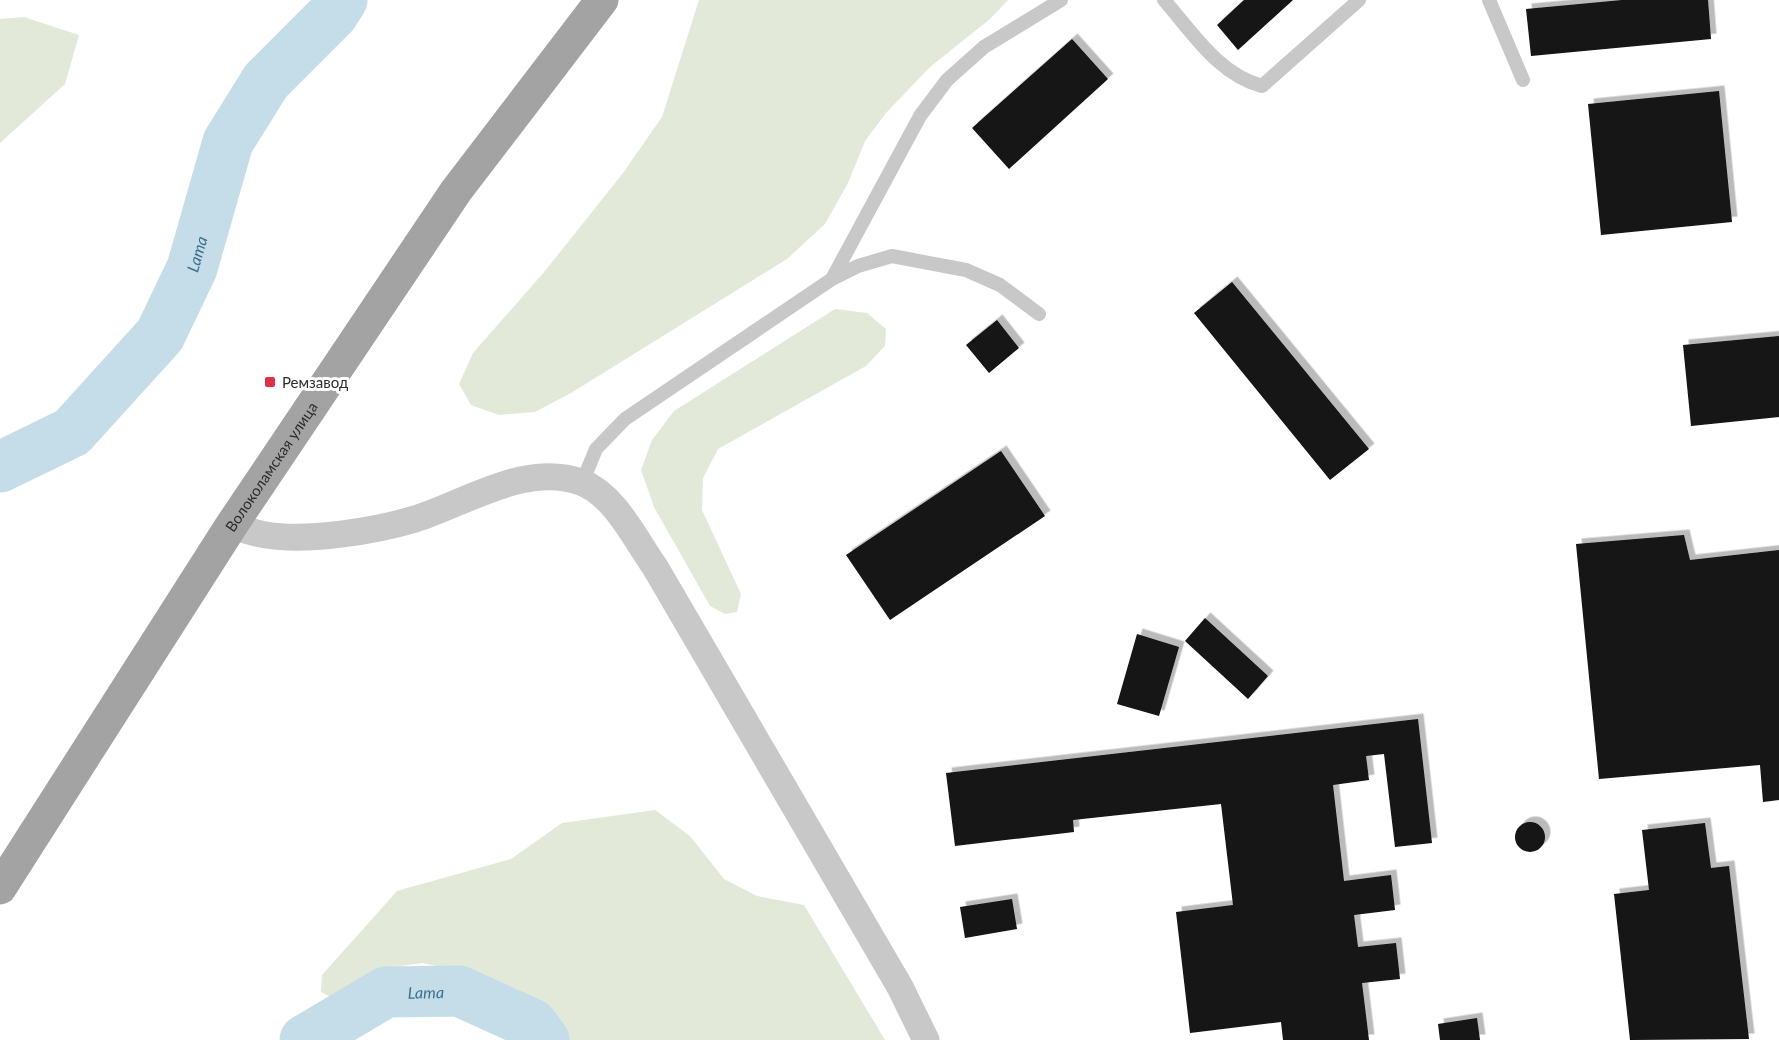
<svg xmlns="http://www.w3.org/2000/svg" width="1779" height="1040" viewBox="0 0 1779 1040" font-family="Lato,sans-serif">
<defs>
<filter id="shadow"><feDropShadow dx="5.5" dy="-5.5" stdDeviation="0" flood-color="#0004"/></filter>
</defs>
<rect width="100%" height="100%" fill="#fff"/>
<path fill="#e2e9d9" d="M699,0h309l-18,19 -60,48 -44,46 -21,28 -17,42 -23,41 -38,35 -216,134 -36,19 -36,3 -28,-10 -12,-21 14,-31 72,-82 78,-98 39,-56z
M24,17l55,18 -14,49 -65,59v-124z
M835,309l32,4 19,16 -1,17 -19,20 -148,83 -15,29 -1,32 39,84 -4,18 -12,2 -15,-8 -56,-99 -13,-37 11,-30 22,-29z
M655,810l35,26 34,43 33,17 47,9 81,135h-317l-15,-17 -56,-43 -74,-17 -45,6 -41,31 -16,-8 1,-17 75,-84 114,-32 51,-36z"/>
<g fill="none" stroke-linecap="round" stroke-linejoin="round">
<g stroke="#c5dde9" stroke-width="51">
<path id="s1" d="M0,467l72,-35 88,-97 32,-67 36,-126 38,-61 67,-67 9,-14"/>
<path id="s2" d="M305,1040l81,-48 73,-1 73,33 12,16"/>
</g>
</g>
<path fill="#121212" filter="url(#shadow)" d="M1244,0h49l-55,50 -21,-25z
M1622,0h86l3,39 -180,17 -5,-47z
M1072,39l36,40 -99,90 -37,-41z
M1719,91l13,131 -131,13 -13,-131z
M1232,282l137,167 -39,31 -136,-167z
M997,320l22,28 -30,25 -23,-28z
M1779,336v81l-88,9 -8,-81z
M1001,451l44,65 -155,104 -44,-65z
M1684,535l6,25 89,-10v250l-16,2 -3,-37 -161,14 -23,-235z
M1205,618l63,58 -20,23 -63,-58z
M1137,634l42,13 -20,69 -42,-12z
M1418,719l14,124 -37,4 -11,-93 -18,2 3,24 -36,5 11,96 47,-6 4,35 -41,5 4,32 38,-4 4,36 -38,4 7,57h-86l-2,-18 -91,11 -14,-121 57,-7 -12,-101 -148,16 1,12 -119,14 -9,-73z
M1515 837a15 15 0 1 1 30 0a15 15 0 1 1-30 0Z
M1705,823l6,45 18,-2 20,173 -119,1 -16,-146 35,-4 -7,-60z
M1012,899l5,30 -52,9 -5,-31z
M1477,1018l3,22h-40l-2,-16z"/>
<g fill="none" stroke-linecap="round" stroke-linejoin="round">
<path stroke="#c8c8c8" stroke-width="14" d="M1164,0c29,33 54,74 98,86l97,-86
M1489,0l34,80
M832,279l88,-163 27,-36 37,-33 77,-47
M582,483l14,-34 29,-30 207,-140 26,-13 34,-10 74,14 34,15 39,29"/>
<path stroke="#c8c8c8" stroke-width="27" d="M231,526c11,3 23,7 35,9 41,7 109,-4 149,-16 51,-16 111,-57 166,-37 34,13 54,57 74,85l245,420 26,53"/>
<path stroke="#a3a3a3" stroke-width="33" id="s3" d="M0,888l231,-362 225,-335 146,-191"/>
</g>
<rect fill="#e03046" stroke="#fff" stroke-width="2" x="264" y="376" width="12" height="12" rx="3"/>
<g text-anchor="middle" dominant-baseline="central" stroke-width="6" stroke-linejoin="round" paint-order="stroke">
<g font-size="15" fill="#2b2b2b" stroke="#fff" text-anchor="start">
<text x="282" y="382">Ремзавод</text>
</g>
<g font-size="15" fill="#2b2b2b" stroke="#fff">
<text stroke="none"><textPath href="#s3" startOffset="501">Волоколамская улица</textPath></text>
</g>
<g font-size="16" font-style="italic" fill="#3c708a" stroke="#fff">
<text stroke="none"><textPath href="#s1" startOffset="300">Lama</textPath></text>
<text stroke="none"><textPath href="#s2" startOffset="134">Lama</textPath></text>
</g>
</g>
</svg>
